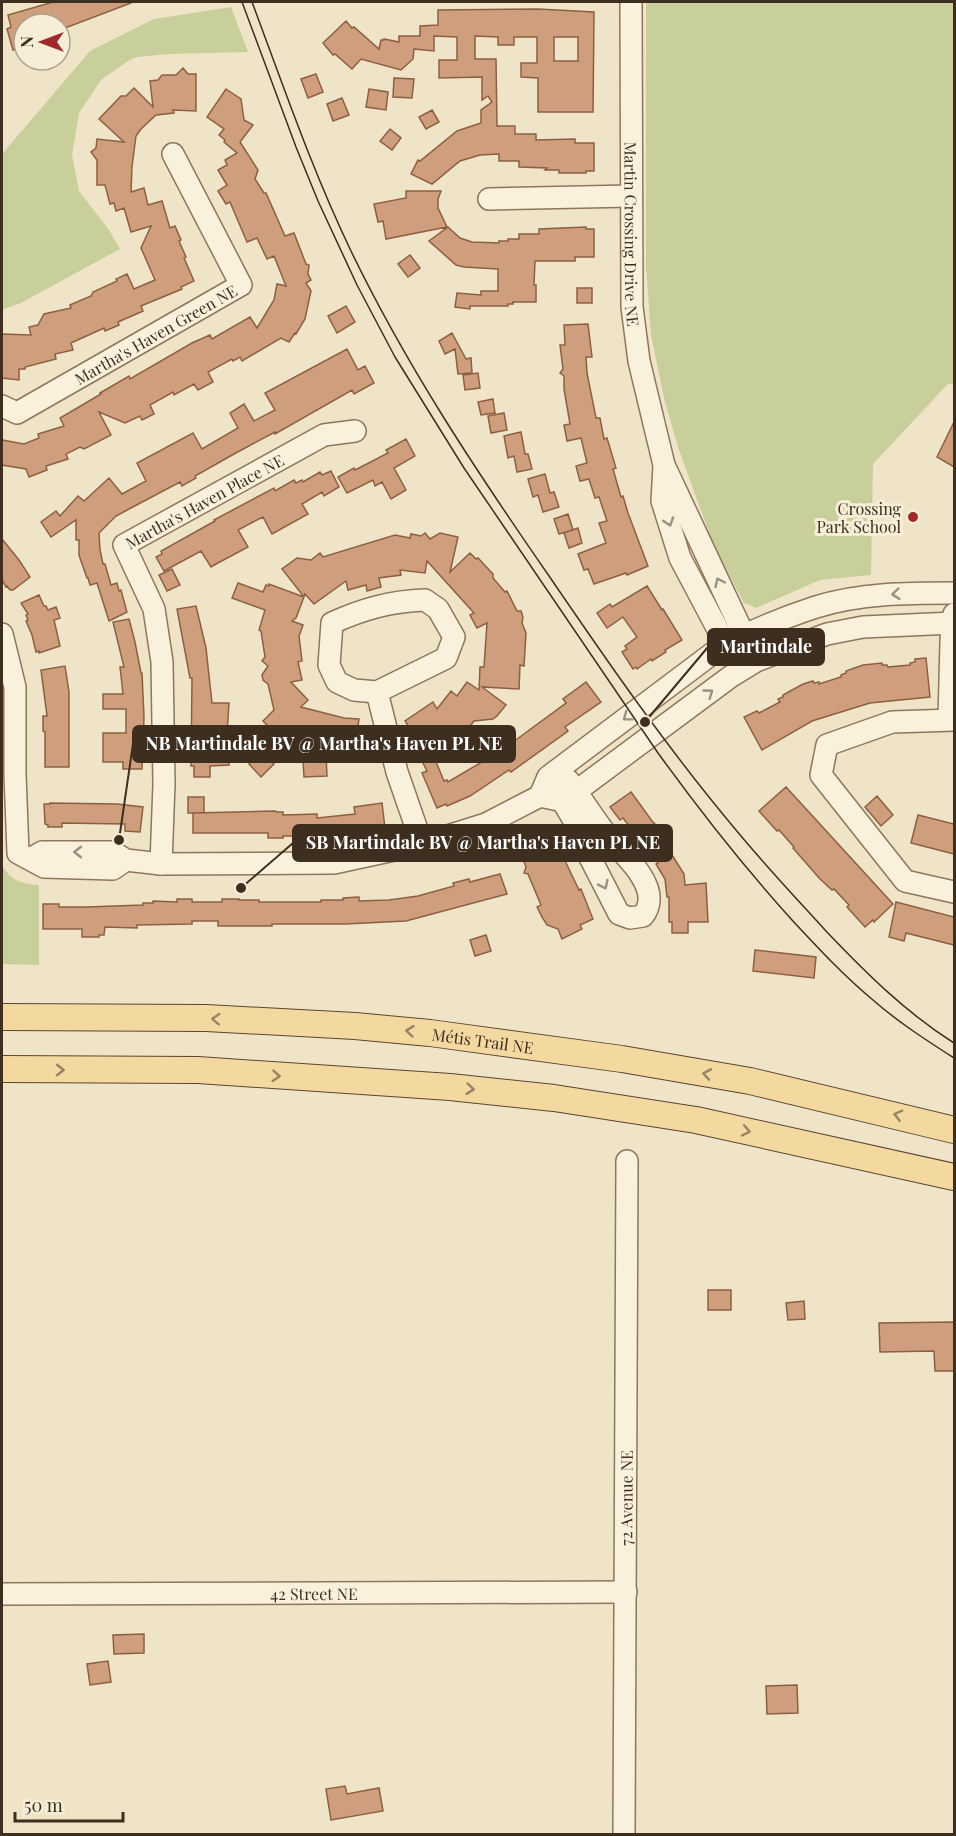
<svg xmlns="http://www.w3.org/2000/svg" width="956" height="1836" viewBox="0 0 956 1836" font-family="'Playfair Display',serif">
<rect width="100%" height="100%" fill="#f0e4c8"/>
<path fill="#c9cf9b" d="M646,2h308v382h-6l-75,80 -2,111 -51,5 -64,28 -12,-5 -30,-57 -17,-46 -19,-53 -14,-49 -13,-63 -5,-69z
M231,7l17,45 -79,2 -32,3 -9,4 -27,19 -22,33 -7,42 7,36 30,39 11,19 -99,54 -19,7v-156l88,-103 64,-32z
M2,865c8,15 20,19 37,20v80l-37,-1z"/>
<path fill="#cf9f7d" stroke="#8d5f41" stroke-width="1.5" fill-rule="evenodd" d="M53,2h78v1l-71,27v-6h-36v23l-11,3 -6,-21 4,-2 -3,-12z
M538,9l56,3 -1,100h-55v-34l-17,-1v-14h16v-26h-23v8h-16v-8l-23,-1v23h21l1,67h18v8h21v6l39,-1v4h19v28h-8v2h-27v-3h-14l2,-2 -28,-1v-6h-20v-7l-19,1 -20,6 -28,23 -21,-10 7,-14 2,1 37,-30 24,-8v-13l11,-8 -4,-6 -6,4v-23l-43,1v-18h18v-23l-23,-1v15l-20,-2 -1,10 -12,11 -40,-11 -9,10 -17,-15 -2,1 -10,-12 23,-22 6,7 2,-1 25,22 2,-9h3v-1l15,3v-6h21v-10l18,-1v-15zM554,37h24v24h-24z
M183,68l5,6h8v37l-23,-1 1,3 -18,2 -15,14 -5,7 -4,30 -1,26 13,-4 4,17 14,-4 8,27 5,-2 6,14 -2,1 7,16 -2,1 10,23 -13,6 1,2 -41,17 2,5 -25,11 1,3 -14,6 -1,-3 -33,15 2,7 -18,4 1,5 -31,8v2h-6v11l-17,-2v-44l29,1 -2,-8 9,-2 6,-11 27,-6 -1,-3 21,-9 2,-4 24,-11 -1,-2 11,-5 7,15 21,-9 -14,-32 10,-22 -20,6 -7,-24 -8,3 -2,-8 -4,1 -5,-19h-8v-25l-6,-8 5,-4 1,-9 27,3 -25,-23 22,-23h5l8,-8 19,19 -3,-26 8,-1 4,-5h14z
M316,74l7,18 -15,6 -7,-19z
M394,78l20,1 -2,19 -19,-1z
M226,89l15,10 3,21 9,5 -13,17 18,28 -3,9 9,14h2l19,43 9,-3 12,31 3,1 -1,9 3,6 -5,3 5,8 -6,28 -9,15 -1,-1 -6,9 -8,-4 -39,23 -2,-4 -7,4 -1,-2 -24,13 5,10 -15,8 -4,-6 -20,11 -1,-3 -23,13 4,9 -12,6 -2,-4 -15,7 -26,-11 12,23 -27,14 -4,-2 -14,7 2,5 -22,7 1,4 -18,7 -3,-8 -24,-4v-25l22,4 15,-6 -1,-4 26,-8 -4,-8 41,-24 -1,-1 29,-17 1,3 62,-36 18,-8 2,4 38,-22 7,11 17,-28 3,-16 9,2 -12,-30 -7,3 -10,-21 -10,4 -17,-40 -4,2 -8,-13 9,-6 -9,-15 9,-5 -2,-5 12,-7 -13,-11 1,-2 -6,-5 5,-6 -17,-12z
M369,89l19,3 -2,18 -20,-3z
M342,98l7,17 -16,6 -6,-17z
M432,110l7,12 -13,7 -7,-12z
M390,129l11,9 -9,12 -12,-9z
M406,191h35l-3,8v9l9,19 -61,12 -3,-18 -5,1 -4,-18 32,-6z
M448,227l12,11 12,4 27,1v-2h9v-2h11v-5h20v-5l47,-2v2h8v28h-19v4h-40l-1,24h2v17h-23v2h-5v2h-38v3l-15,-2 2,-14 24,2v-4h17v-22l-34,-2 -8,-2 -27,-24z
M410,255l10,13 -12,9 -10,-13z
M577,288h15v15h-15z
M346,306l9,16 -18,11 -9,-17z
M588,324l4,33h-6l1,16 9,45h4l4,21 3,-1 9,30 -3,1 8,28 2,-1 5,17 20,53 -21,9 -1,-2 -32,11 -6,-15 -4,1 -6,-16 28,-11 -7,-20 8,-2 -8,-24 -4,1 -6,-19 -9,2 -4,-15 11,-3 -6,-25 -14,3 -3,-16 6,-1 -6,-35v-13l-4,-3 3,-4 -3,-24h5l-1,-20z
M452,333l14,26 5,-1 1,15 -14,1 -3,-25 -10,5 -6,-13z
M347,349l11,21 7,-4 9,17 -20,11 -2,-4 -77,44v-2l-41,22 -39,22 1,2 -14,8 -2,-4 -51,27 -13,7 -17,17 1,17 3,14h2l6,21 6,-2 2,8 2,-1 6,22 -18,9 -12,-38 -7,2 -2,-7h-1l-8,-23v-15h-3v-20l-25,17 -10,-15 15,-11 4,5 18,-20 6,5 25,-23 13,16 24,-13 -9,-18 56,-30 9,16 36,-21 -8,-15 14,-9 10,17 21,-11 -10,-17z
M478,373l2,15 -15,2 -2,-15z
M493,399l2,14 -14,2 -3,-13z
M504,413l3,17 -16,3 -3,-17z
M954,422v45l-17,-10z
M521,432l4,22h3l4,15 -15,3 -3,-16 -6,2 -4,-22z
M406,439l9,17 -21,12 12,22 -15,9 -9,-17 -7,4 -2,-6 -26,13 -9,-16 16,-9 1,2 6,-3 27,-14 -2,-3z
M331,471l8,16 -15,9 -2,-4 -20,12 6,10 -36,20 -9,-17 -10,5 -15,8 10,17 -32,17 -5,3 -10,-16 -37,20 -8,-14 6,-3 -1,-3 54,-30 -1,-1 60,-32 1,3 19,-11 2,3 6,-3 1,2 17,-10 2,3z
M545,474l5,19 4,-1 5,15 -16,5 -5,-17 -5,2 -5,-18z
M568,514l5,16 -14,4 -5,-15z
M578,528l4,15 -13,5 -5,-15z
M425,533l5,6 10,-6 18,4 -8,35 20,-19 6,6 2,-1 15,16v4l12,14 2,-1 10,20h4l2,6 -1,6 4,10 -2,33 -4,-1 -1,24 -37,-2 24,18 -9,11 -4,3 -19,2 -6,8 -2,-1 -35,22 13,31 3,-1 1,2 44,-26 21,-14 53,-39 -3,-4 23,-17 15,20 -36,25 3,4 -57,41 -2,-2 -39,26 -23,10 -1,-2 -9,4 -15,-35 5,-2 -18,-36 4,-2 -8,-12 28,-19 4,7 14,-18 6,5 10,-14 12,8 1,-23h4l3,-44 -10,5 -7,-13 4,-2 -47,-52 -2,12 -25,-3 1,5 -22,3 2,9 -14,4 -1,-6 -18,5 -2,-9 -32,23 -9,-10 -1,3 -22,-28 15,-11 14,2 9,-7 3,4 72,-22 15,3 1,-4 10,2z
M2,539l17,21 11,17 -17,13h-3l-3,-4 -1,1 -4,-8z
M172,569l8,16 -13,6 -8,-16z
M238,583l25,9 3,-7 3,1v-2l35,13 -8,21 -4,3 11,4 -4,11 3,25 -4,1 4,18 -11,2 17,18 -7,7 43,11 15,1 -2,14 5,1 -4,25 -32,-5 1,22 -23,1 -2,-35 -12,12 -10,-10 3,-3 -20,-20 11,-11 -6,-26 -5,-4 -1,-5 6,-9 -6,-5 3,-4 -4,-26 -2,-1 6,-20 -33,-12z
M647,586l15,24 1,-1 19,31 -17,10 1,2 -14,9 -1,-2 -14,10 -1,-2 -3,2 -11,-17 5,-3 -2,-3 12,-9 -14,-20 -16,11 -10,-15 13,-9 2,3z
M39,595l5,11h2l2,4 8,-3 4,11 -6,2 6,26 -21,7v-2l-3,1 -4,-17 -6,-14 2,-1 -2,-5 2,-1 -7,-11z
M196,606l10,42 6,55h17l-3,47h3v15l-19,1v11h-16v-11h-3l1,-88h-2l-13,-69z
M129,619l6,23 6,31h1l2,44 -2,52h-19v-7h-20v-29h23v-24h-23v-15h20l-3,-27h4l-11,-45z
M926,658l4,39 -60,6 -58,18 -50,29 -18,-33 13,-6 2,2 21,-11 -2,-3 5,-2v-2l20,-11 10,-3 1,2 5,-1v2l22,-7v-2l5,-2v-2l17,-6 19,-2v2h5l1,2 22,-2v-2l5,-1v-3z
M65,666l4,26v75h-24v-35l-2,-1v-15h4l-6,-46z
M261,752l13,12 -13,13 -12,-13z
M786,787l107,117 -19,18 -1,-2 -8,7 -18,-20 2,-2 -15,-16 -2,1 -12,-11 -27,-31 1,-1 -15,-17 -2,1 -18,-20z
M631,792l21,29 11,11 4,7 -3,3 20,32 1,11 21,-2 2,39h-20v11h-16v-11h-3v-25h-2l-2,-18 -9,-15 2,-1 -35,-45 -3,2 -10,-13z
M877,796l16,19 -12,11 -16,-19z
M188,797h16v16h-16z
M50,803l67,1 26,3 -3,25 -15,-1v-7l-63,-1v4h-14v-2l-3,-1 -1,-20h6z
M382,803l3,25 -15,3v-2l-45,4h-25v3h-17v2h-15v-5h-75v-20l82,-2 2,1h6v3l34,-1v4l38,-4 -1,-7z
M918,815l36,9v30l-43,-11z
M558,846l21,44 2,-1 12,30 -13,6 2,4 -20,10 -4,-10 -11,-4 -5,-8 -5,-10 4,-2 -13,-31 -4,-1 2,-6 -4,-10 21,-9 2,4z
M500,874l7,20 -101,27 -61,3h-73v2h-54v-5h-26v3l-55,1v3l-32,-1 -1,8h-5v2h-17v-8h-39v-25h16v3h27l57,-2v-2h10v-2l24,1v-3h15v3h30v-3h17v1h20v2h62v-2h22v-2l16,-1v4l30,-1 29,-4 36,-10 -1,-3 16,-4 1,3z
M896,902l58,15v28l-48,-12 -2,8 -15,-4z
M486,935l5,16 -16,5 -5,-16z
M755,950l61,7 -2,21 -61,-7z
M708,1290h23v20h-23z
M804,1301l1,18 -17,1 -2,-17z
M954,1322v49h-19l-1,-20 -54,1 -1,-29z
M144,1634v19l-30,1 -1,-19z
M108,1661l3,21 -21,3 -3,-21z
M797,1685l1,28 -31,1 -1,-28z
M345,1786l2,8 32,-6 4,23 -52,9 -5,-31z"/>
<g fill="none" stroke-linecap="round" stroke-linejoin="round">
<defs>
<g id="minor">
<path id="s1" d="M631,2l1,305 7,54 25,104 92,196"/>
<path d="M489,199l142,-3"/>
<path id="s2" d="M2,406l15,7 224,-128 -68,-131"/>
<path d="M664,466l-2,35 18,57 52,98"/>
<path d="M425,600l13,9 16,28 -8,21 -69,34 -23,-2 -17,-8 -8,-17 3,-42c31,-14 59,-22 93,-23z"/>
<path d="M2,634l13,53v87l3,79 26,14 69,2 13,-9"/>
<path d="M377,692l20,80 25,72"/>
<path d="M949,719l2,-78 1,-18 2,-9"/>
<path d="M954,720l-62,2 -65,23 -6,30 84,106 49,11"/>
<path d="M556,790l17,29 8,21 38,74 11,4 13,-2c7,-9 8,-20 3,-31 -8,-19 -27,-35 -40,-51 -13,-17 -25,-36 -38,-54"/>
<path d="M540,796l8,-19 177,-133c29,-14 60,-27 91,-37 44,-14 93,-14 138,-14"/>
<path d="M30,859l12,-7h71l13,8 35,4 173,-1 88,-19 64,-20 54,-28 23,5 167,-124 26,-16 71,-27 36,-7 91,-4"/>
<path id="s3" d="M161,864l3,-80 -2,-122 -8,-53 -30,-64 200,-110 31,-4"/>
<path id="s4" d="M2,1594l624,-2"/>
<path id="s5" d="M624,1834l3,-673"/>
</g>
<g id="major">
<path id="s6" d="M2,1017l204,1 149,8 75,7 192,26 128,22 204,49"/>
<path d="M2,1069l196,1 252,17 104,11 142,22 258,57"/>
</g>
</defs>
<use href="#minor" stroke="#8d765c" stroke-width="24"/>
<use href="#major" stroke="#5b4430" stroke-width="28"/>
<use href="#minor" stroke="#faf1dc" stroke-width="21"/>
<use href="#major" stroke="#f3d9a0" stroke-width="26"/>
<path stroke="#3d2e20" stroke-width="1.5" d="M242,2l54,145 22,54 39,84 38,72 69,111 194,285c42,58 86,114 134,167 26,28 52,56 81,80 25,22 53,40 81,58
M252,2c31,83 60,168 99,249 55,114 124,218 196,322 60,88 120,175 189,257 28,34 59,67 89,100 40,42 80,82 129,113"/>
</g>
<defs><path id="oneway-chevron" d="M-2-3.5L2.5 0L-2 3.5" fill="none" stroke-width="1.6" stroke-linecap="round" stroke-linejoin="round" transform="scale(1.5)"/></defs>
<g stroke="#9c907e">
<use href="#oneway-chevron" transform="translate(669 522) rotate(72)"/>
<use href="#oneway-chevron" transform="translate(719 582) rotate(-115)"/>
<use href="#oneway-chevron" transform="translate(896 594) rotate(174)"/>
<use href="#oneway-chevron" transform="translate(709 693) rotate(-36)"/>
<use href="#oneway-chevron" transform="translate(627 717) rotate(143)"/>
<use href="#oneway-chevron" transform="translate(78 852) rotate(-180)"/>
<use href="#oneway-chevron" transform="translate(604 885) rotate(64)"/>
</g>
<g stroke="#988460">
<use href="#oneway-chevron" transform="translate(216 1019) rotate(-177)"/>
<use href="#oneway-chevron" transform="translate(410 1031) rotate(-174)"/>
<use href="#oneway-chevron" transform="translate(60 1070)"/>
<use href="#oneway-chevron" transform="translate(707 1074) rotate(-170)"/>
<use href="#oneway-chevron" transform="translate(276 1076) rotate(4)"/>
<use href="#oneway-chevron" transform="translate(470 1089) rotate(6)"/>
<use href="#oneway-chevron" transform="translate(898 1115) rotate(-166)"/>
<use href="#oneway-chevron" transform="translate(746 1131) rotate(12)"/>
</g>
<circle fill="#9e2a2b" stroke="#f7eed8" stroke-width="2" cx="913" cy="517" r="6"/>
<g text-anchor="middle" dominant-baseline="central" stroke-width="6" stroke-linejoin="round" paint-order="stroke">
<g font-size="16" fill="#3d2e20" stroke="#f7eed8">
<text stroke="none"><textPath href="#s1" startOffset="232">Martin Crossing Drive NE</textPath></text>
<text stroke="none"><textPath href="#s2" startOffset="176">Martha's Haven Green NE</textPath></text>
<text stroke="none"><textPath href="#s3" startOffset="418">Martha's Haven Place NE</textPath></text>
<text stroke="none"><textPath href="#s6" startOffset="482">Métis Trail NE</textPath></text>
<text stroke="none"><textPath href="#s5" startOffset="336">72 Avenue NE</textPath></text>
<text stroke="none"><textPath href="#s4" startOffset="312">42 Street NE</textPath></text>
</g>
<g font-size="16" fill="#3d2e20" stroke="#f7eed8" text-anchor="end">
<text x="901" y="508">Crossing<tspan x="901" dy="18">Park School</tspan></text>
</g>
</g>
<path fill="none" stroke="#3d2e20" stroke-width="2" d="M645 722L708 647M119 840L133 744M241 888L293 843"/>
<g fill="#3d2e20" stroke="#f7eed8" stroke-width="2">
<circle cx="645" cy="722" r="6"/>
<circle cx="119" cy="840" r="6"/>
<circle cx="241" cy="888" r="6"/>
</g>
<g fill="#3d2e20" stroke="#3d2e20" stroke-width="2">
<rect x="708" y="629" width="116" height="36" rx="6"/>
<rect x="133" y="726" width="382" height="36" rx="6"/>
<rect x="293" y="825" width="379" height="36" rx="6"/>
</g>
<g font-size="18" text-anchor="middle" font-weight="bold" fill="#fff">
<text x="766" y="653">Martindale</text>
<text x="324" y="750">NB Martindale BV @ Martha's Haven PL NE</text>
<text x="483" y="849">SB Martindale BV @ Martha's Haven PL NE</text>
</g>
<rect width="956" height="1836" fill="none" stroke="#3d2e20" stroke-width="6"/>
<g transform="translate(42 42) rotate(270)"><circle r="28" fill="#f7eed8" stroke="#ada18e" stroke-width="1.5"/>
<path d="M0-4.5L10 22L0 15L-10 22Z" fill="#9e2a2b"/>
<text y="-9" font-size="16" font-weight="bold" text-anchor="middle" fill="#3d2e20">N</text>
</g>
<path d="M15 1812v9h108v-9" fill="none" stroke="#3d2e20" stroke-width="3"/>
<text x="24" y="1812" font-size="18" fill="#3d2e20" stroke="#f7eed8" stroke-width="4.5" paint-order="stroke">50 m</text>
</svg>
